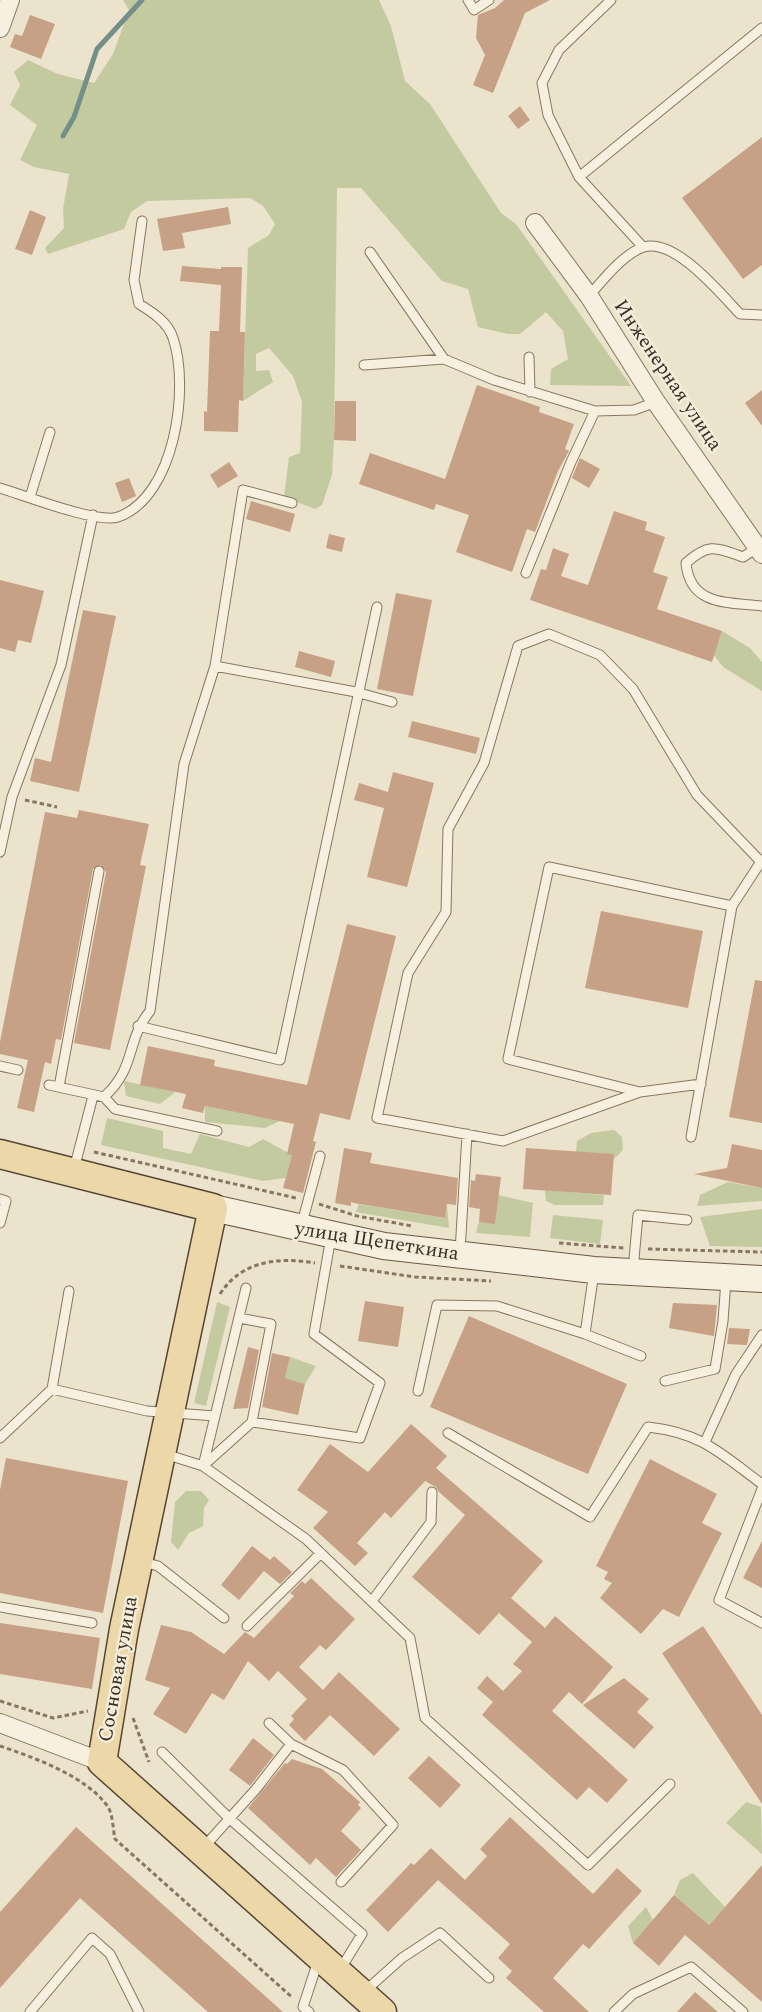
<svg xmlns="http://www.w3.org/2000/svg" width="762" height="2012" viewBox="0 0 762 2012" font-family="Spectral,serif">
<rect width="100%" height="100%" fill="#ece3cc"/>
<path fill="#c4caa0" d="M123,0h256l12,26 14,55 25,23 71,109 15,11 115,162 -81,-1 1,-16 17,-10 -5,-28 -17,-19 -26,22h-12l-30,-7 -10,-38 -26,-8 -81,-93h-24l-3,252 -2,35 -10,30 -7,4 -31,-12 5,-40 11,-4 2,-51 -9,-26 -24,-28 -13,6v17l13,-1 4,12 -30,19 5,-153 21,-13 6,-11 -12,-18 -13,-8 -103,3 -16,11 -7,17 -76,25 -3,-6 19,-20 -1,-19 6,-35 -35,-7 -14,-7 17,-35 -27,-20 10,-20 -6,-13 14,-12 30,14 36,9 19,-29 16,-44z
M722,631l28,17 12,14v29l-39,-24 -9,-12z
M124,1081l51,11 -15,12 -34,-8z
M205,1106l75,15 -15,7 -60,-6z
M107,1118l56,13v17l28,6 9,-20 49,13 14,-8 29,16 -6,23 -23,3 -162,-36z
M614,1130l8,7 1,13 -10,10 -37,-8 1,-11 14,-8z
M728,1182l34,6v13l-65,5 3,-11z
M545,1190l59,5 -1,10h-48l-9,-4z
M498,1195l35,8 -3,34 -54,-4 3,-11 16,1z
M359,1204l85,14 3,-13 2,23 -93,-16z
M762,1209v38l-52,-1 -10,-29z
M553,1215l50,5 -3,24 -50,-6z
M217,1302l13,5 -24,99 -12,-3z
M290,1357l26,9 -11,18 -20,-6z
M186,1491h15l8,9 -5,8 -1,18 -14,7 -11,17 -7,-8 4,-40z
M746,1802l15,5 1,47 -36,-31z
M693,1873l32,34 -16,18 -35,-30 6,-15z
M646,1907l7,13 -20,23 -5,-17z"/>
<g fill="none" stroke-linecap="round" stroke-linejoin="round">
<path stroke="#728f89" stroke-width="5" d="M63,136l11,-19 23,-68 45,-49"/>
</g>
<path fill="#c7a185" d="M504,0h46l-25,13 -32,80 -20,-8 12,-30 -9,-17 2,-23 17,-7z
M30,15l25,9 -14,35 -31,-12 5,-13 7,2z
M520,106l10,14 -12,9 -10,-13z
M762,137v128l-19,14 -61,-81z
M228,207l3,17 -49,9 3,15 -22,3 -6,-32z
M30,210l16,7 -14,38 -17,-6z
M182,266l39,3v-2h21l-2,65h5l-2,69 -4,-1 -1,32 -34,-1v-20l3,1 3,-81h9l2,-46 -41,-4z
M477,385l63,22 -1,5 35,12 -9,25 4,2 -11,20 -23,61 -8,-3 -15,43 -56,-20 13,-37 -33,-11 -2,6 -75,-26 11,-31 75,26z
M762,390v36l-17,-23z
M335,401h21v40l-22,-1z
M580,458l20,11 -11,19 -17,-10z
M229,462l9,14 -20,12 -8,-13z
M129,478l7,18 -14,6 -7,-19z
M251,501l44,13 -5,18 -44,-13z
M614,511l33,11 -2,8 20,7 -12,35 15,5 -11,32 65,22 -10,31 -182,-62 11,-31 5,1 7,-22 16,6 -8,22 27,9z
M329,534l16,4 -3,14 -16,-4z
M0,580l44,11 -13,52 -13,-3 -3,12 -15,-4z
M396,593l36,7 -19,96 -36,-7z
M83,610l33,6 -37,176 -49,-11 5,-23 16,4z
M299,651l36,10 -4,16 -36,-10z
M412,721l68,17 -4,16 -68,-17z
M393,772l41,11 -27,104 -40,-10 17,-69 -30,-8 5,-17 29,9z
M79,810l70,14 -9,41 6,1 -36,184 -36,-7 32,-171 -5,-7 -8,4 -32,171 -5,-1 -5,25 -6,-2 -11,50 -17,-4 11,-48 -28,-6v-12l45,-230 32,6z
M601,911l102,20 -15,77 -103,-20z
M347,924l49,12 -46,184 -30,-7 -7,28 3,1 -13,51 -20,-5 9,-33 -5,-1 7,-30 -89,-18 -2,7 -21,-5 4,-14 -46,-9 8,-39 67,14 -1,6 93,19z
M755,980l7,1v142l-33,-6z
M732,1144l30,6v38l-68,-14 33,-6z
M344,1148l28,5 -2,10 88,15 -2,27 -9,-1 -2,14 -91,-15 -3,-1v4l-16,-3z
M526,1148l88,6 -3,41 -88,-6z
M476,1174l25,3 -6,47 -16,-2 1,-13 -11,-2 2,-27 4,1z
M365,1301l39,6 -6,40 -40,-6z
M673,1303l44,2 -3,31 -45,-8z
M469,1316l158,68 -39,90 -158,-67z
M729,1328l21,1 -3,16 -20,-1z
M248,1347l11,3 -11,58 -15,1z
M272,1353l18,4 -5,21 20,6 -7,31 -36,-8z
M411,1424l36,32 -11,12 107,93 -32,37 34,30 10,-12 58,51 -31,37 -13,-12 -17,19 76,69 -21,23 -18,-16 -12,13 -95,-85 11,-13 -16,-14 10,-12 16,15 19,-20 -9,-7 19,-22 -33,-29 -20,22 -67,-58 53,-62 -26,-23 -3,-5 -11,-6 -34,37 -6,-6 -28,31 11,10 -13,13 -42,-38 15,-16 -31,-22 33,-46 38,28z
M6,1458l122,23 -25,132 -103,-20v-103z
M650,1459l67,35 -15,29 20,10 -43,84 -16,-8 -22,25 -41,-36 12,-15 -8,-4 4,-7 -12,-6z
M762,1541v47l-19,-10z
M252,1546l18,14 4,-4 18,16 -12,12 -16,-13 -25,29 -18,-15z
M311,1578l44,41 -29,31 -6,-5 -21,22 24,23 16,-18 61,57 -26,27 -44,-41 -25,26 -16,-16 5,-6 -3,-3 16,-17 -29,-28 -9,10 -21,-20 -24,39 -12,-7 -26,41 -33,-20 17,-26 -25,-8 16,-55 30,7 33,22 21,-22 9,6 40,-42 -4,-3 12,-12 3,3z
M0,1623l100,15 -8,51 -92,-15z
M703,1626l59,89v89l-100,-151z
M624,1678l25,21 -12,13 17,15 -20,22 -51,-44z
M253,1738l21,17 -24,31 -21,-16z
M429,1756l32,29 -21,23 -32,-30z
M292,1759l30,10 38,33 -2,3 3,3 -20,23 20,19 -25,27 -20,-19 -6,7 -62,-57 37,-45 2,1z
M510,1817l83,77 24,-26 25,23 -53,58 -6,-5 -30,34 36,34h-45l-38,-34 6,-7 -14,-13 12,-14 -72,-64 -50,52 -22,-22 45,-47 3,2 17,-17 34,32 22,-24 -7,-7z
M76,1827l207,185h-75l-128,-114 -80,90v-76z
M762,1865v137l-77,-67 -26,31 -26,-23 41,-48 35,30z
M695,1992l23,20h-41z"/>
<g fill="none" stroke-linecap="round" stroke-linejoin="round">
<defs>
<path id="lane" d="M468,0l6,10 15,-10
M611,0l-52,50 -17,33 6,32 31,62 64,70
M579,177l183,-149
M370,252l74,107
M589,296c13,-15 35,-43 55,-49 31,-9 76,46 96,67l22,1
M529,357l1,35
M364,365l80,-6 50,21 101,31 39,-1 22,-8
M0,488c23,7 98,36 118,29 57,-20 72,-129 55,-179 -5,-16 -21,-26 -34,-34l-5,-24 8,-59
M30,497l20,-65
M757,548l-14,9c-28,-10 -34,-14 -57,6 4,43 41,39 76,43
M526,573l45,-111 24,-51
M215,666l28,-176 49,13
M0,852l12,-55 49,-132 32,-150
M138,1026l142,34 97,-453
M0,1066l18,4
M701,1084l-61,8 -132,-33 41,-192 183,39
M49,1085l55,12 11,12 102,22
M59,1087l40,-216
M640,1092l-137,49 -126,-23 31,-145 38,-61 2,-83 36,-66 34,-117 31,-12 51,21 33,34 64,106 65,68
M104,1097c33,-30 21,-55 46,-86l34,-247 31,-98 141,26 36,10
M691,1137l41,-231 30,-46
M74,1169l19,-73
M0,1199l6,2 -6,22
M301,1227l19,-71
M460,1252l7,-118
M633,1270l5,-55 49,5
M246,1288l-43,178 103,73 104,99 15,80 163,147 82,-81
M585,1334l9,-62
M665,1381l50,-12 8,-48 3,-41
M52,1389l17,-98
M418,1391l19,-86 60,1 88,28 56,22
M252,1422l108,16 20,-55 -66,-49 17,-97
M448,1433l142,84 58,-90c54,6 72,26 114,57
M0,1438l52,-49 95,22 68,5
M705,1442l31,-68 26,-39
M165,1454l38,12 49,-44 19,-98 -32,-6
M762,1489l-43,111 43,23
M140,1561l18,5 66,52
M372,1601l59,-79 1,-30
M0,1607l92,16
M247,1626l74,-73
M269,1723l22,21 52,26 50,55 -52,57
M162,1752l68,67 132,115 -22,36
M204,1847l52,-58 35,-45
M364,1992l38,-34 38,-25 49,45
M30,2012l62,-74 18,16 29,58
M309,2012l-6,-5 15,-46
M614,2012l19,-18 58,-27 52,45"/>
<path id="street" d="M0,28l10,-28
M535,223l54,73 67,106 106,152
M0,1723l102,39"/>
<path id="secondary" d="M213,1208l171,38 210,24 168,9"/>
<path id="primary" d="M0,1154l213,54 -89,421 -22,133 280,250"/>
</defs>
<use href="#lane" stroke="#887661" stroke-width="11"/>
<use href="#street" stroke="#887661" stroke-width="20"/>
<use href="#secondary" stroke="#6a5844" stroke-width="28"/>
<use href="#primary" stroke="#574534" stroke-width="31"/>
<path stroke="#887661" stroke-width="3" stroke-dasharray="4.5 3" stroke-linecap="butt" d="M25,800l32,7
M94,1152l202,46
M319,1204l38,12 55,10
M559,1243l65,5
M648,1249l114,3
M340,1266l75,11 76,4
M220,1294c22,-34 59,-37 95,-31
M0,1701l53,17 35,-7
M133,1718l16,44
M0,1746c33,11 88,31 108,61 5,8 5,23 7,32l178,159"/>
<use href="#lane" stroke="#f7f0df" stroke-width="9"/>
<use href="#street" stroke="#f7f0df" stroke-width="18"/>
<use href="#secondary" stroke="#f7f0df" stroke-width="26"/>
<use href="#primary" stroke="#ebd7a8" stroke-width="28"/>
</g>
<g text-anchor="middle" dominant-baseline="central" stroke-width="5" stroke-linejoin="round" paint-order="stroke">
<g font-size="20" fill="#3a2e23" stroke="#f4eddb">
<text transform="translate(668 375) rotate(56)">Инженерная улица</text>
<text transform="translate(377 1241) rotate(9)">улица Щепеткина</text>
<text transform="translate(118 1669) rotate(-80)">Сосновая улица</text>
</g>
</g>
</svg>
